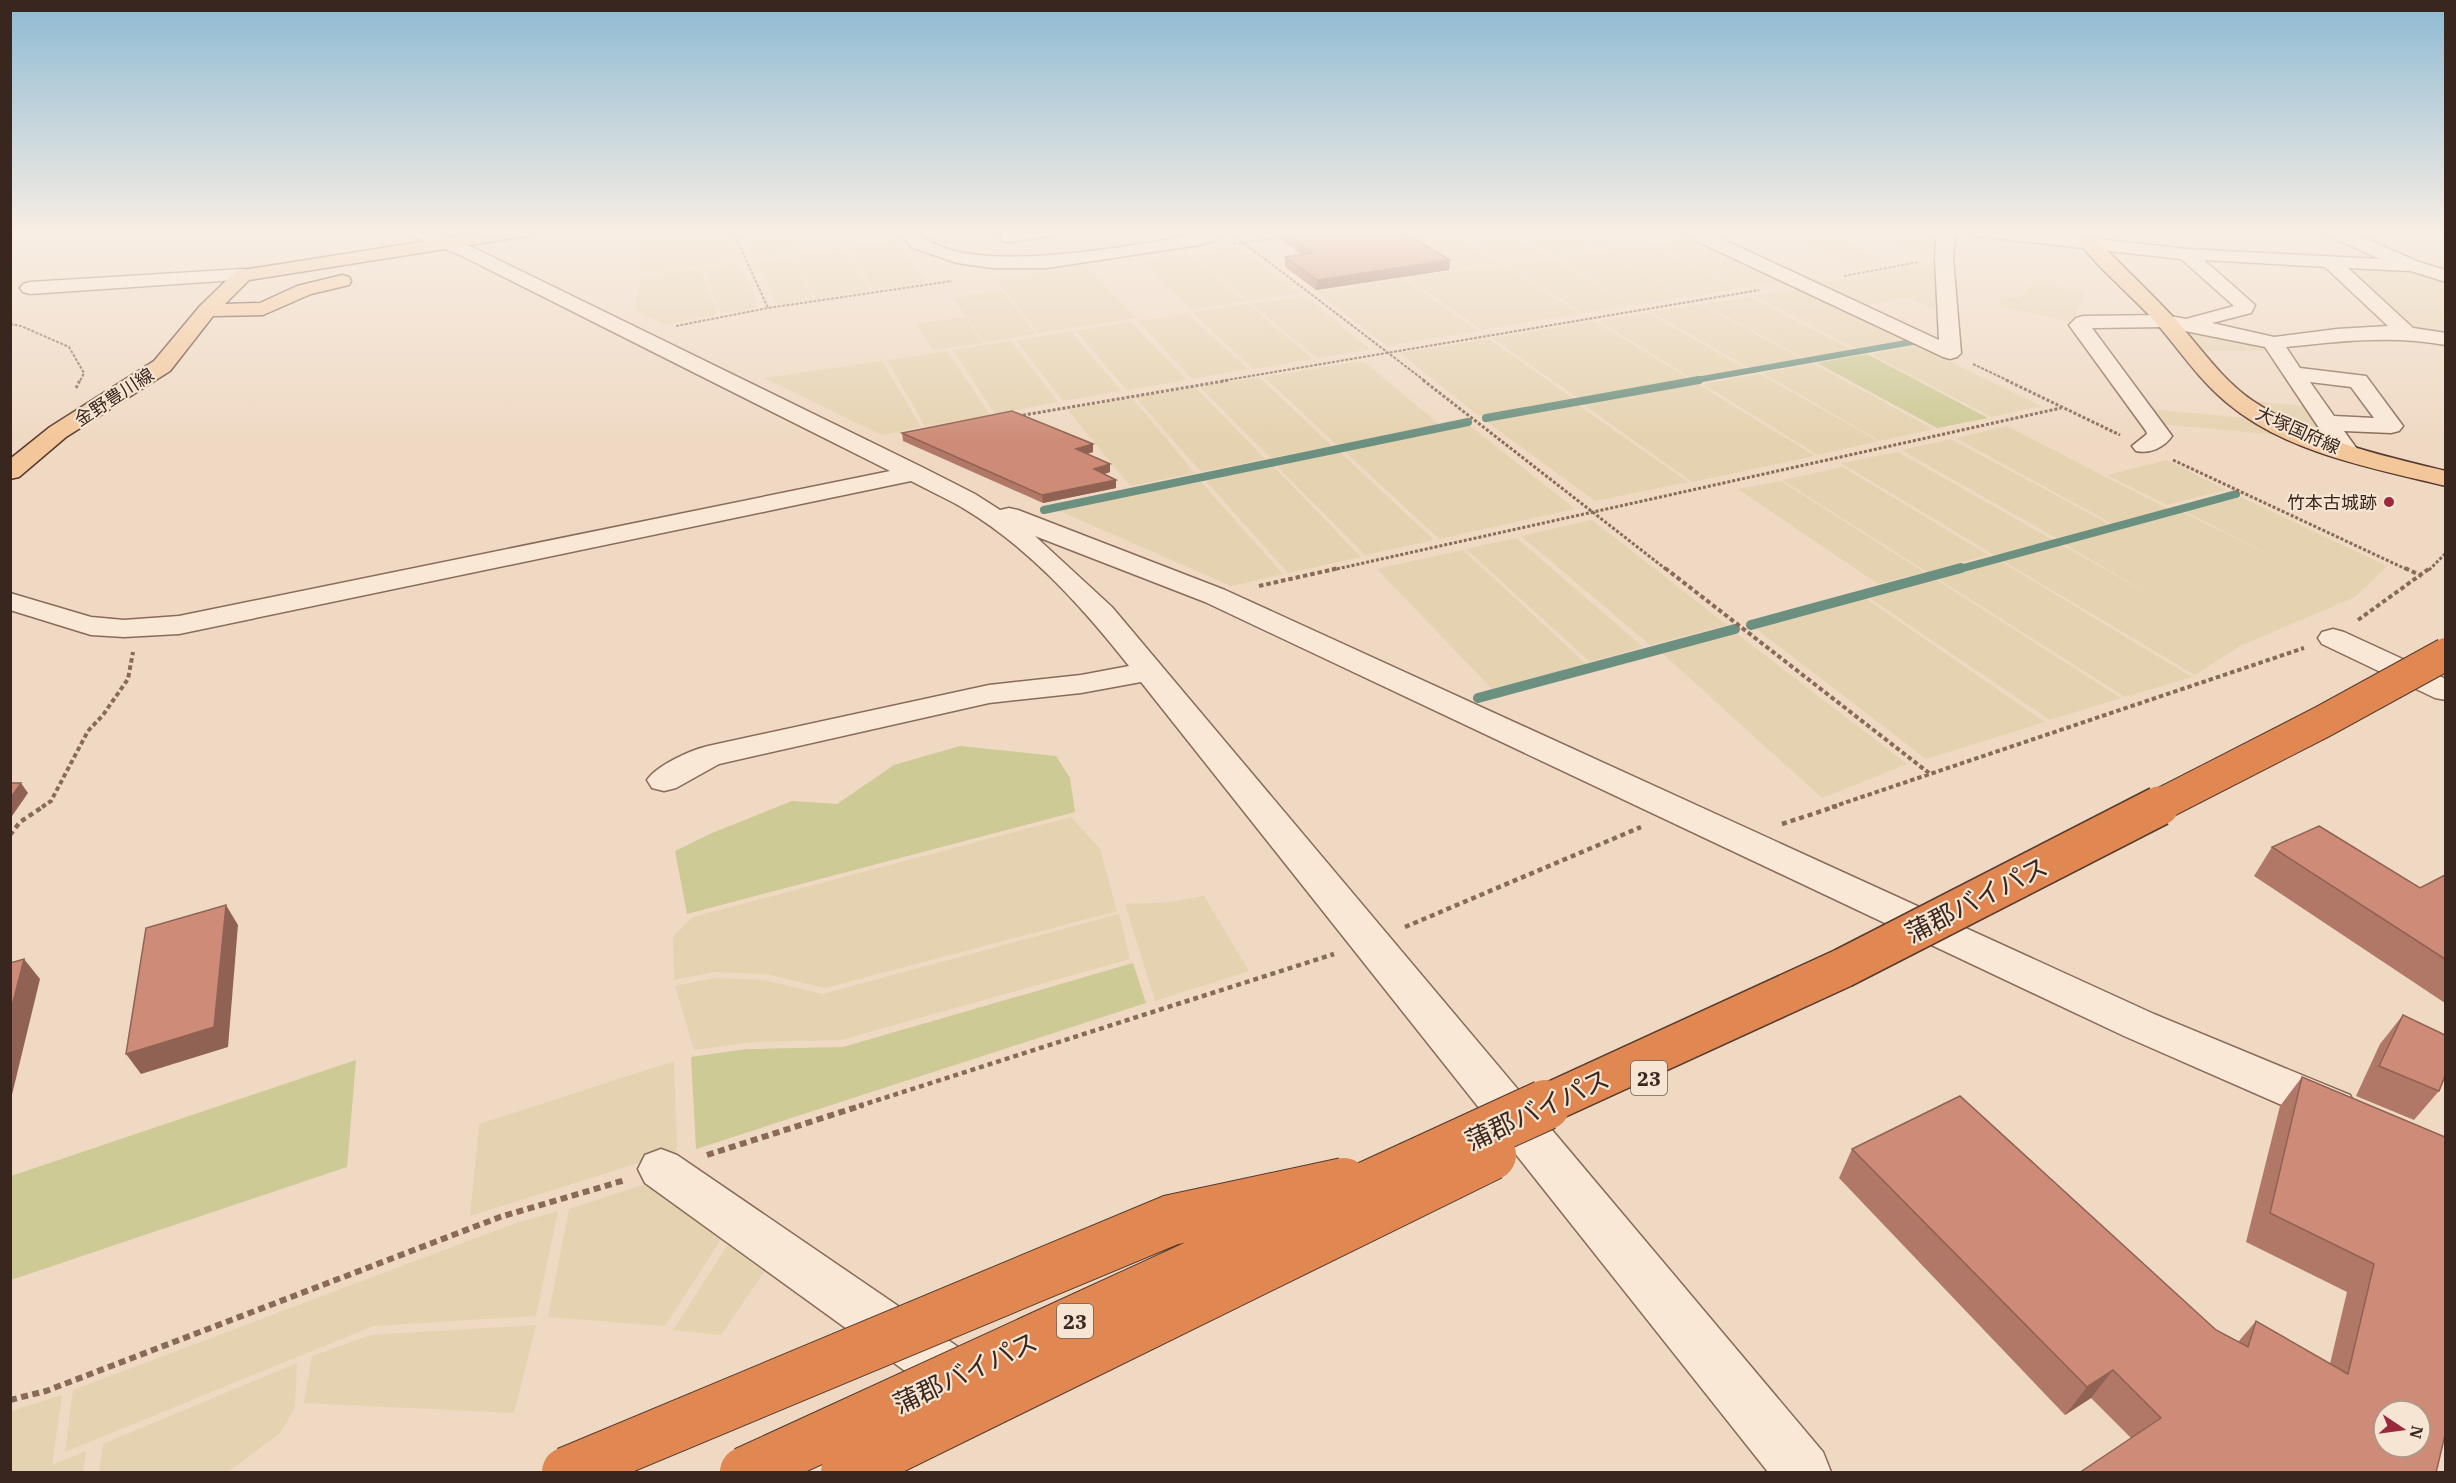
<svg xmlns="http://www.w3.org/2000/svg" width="2456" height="1483" viewBox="0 0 2456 1483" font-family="'IBM Plex Serif','Noto Sans JP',serif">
<rect width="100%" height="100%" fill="#efd9c3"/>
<path fill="#e5d2b0" d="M684,231h43l11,29 -96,13 -4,-37z
M740,231h49l11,20 -47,7z
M1390,231h57l53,32 -49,6z
M1451,231h53l44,25 -45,7z
M1508,231h54l33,18 -43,7z
M1566,231h114l7,3 -88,15z
M1774,231h51l66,32 -36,7z
M1864,231h77l-3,24 -16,3z
M1693,237l91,44 -44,7 -89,-45z
M896,240l31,42 -53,8 -26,-43z
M1648,243l90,46 -51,8 -85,-46z
M1239,246l60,47 -51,8 -56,-48z
M844,248l26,43 -54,8 -24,-44z
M1600,251l85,46 -49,8 -80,-47z
M1188,253l57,48 -53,8 -52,-49z
M791,256l22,43 -35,6 -23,-44z
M1552,259l82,46 -51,8 -76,-48z
M1939,262l3,51 -36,-16 -47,10 -48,-22z
M739,263l19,44 -37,7 -17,-46z
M2338,264l88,7 19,7v59l-45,-9z
M1503,265l77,49 -98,16 -75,-52z
M1086,266l50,52 -98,15 -42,-54z
M700,269l17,45 -52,11 -29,-14v-14l5,-20z
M1404,279l74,52 -91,15 -70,-54z
M2036,281l49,11 -13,30 -74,-16 4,-10 17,2z
M1798,289l108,52 -49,8 -102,-53z
M1002,290l34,44 -52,8 -31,-44z
M1304,296l66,53 -53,9 -66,-54z
M1750,297l105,54 -49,8 -103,-55z
M1248,304l65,55 -60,10 -60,-56z
M1700,304l102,55 -52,9 -99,-56z
M1648,313l98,56 -53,10 -94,-58z
M1188,314l60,55 -56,10 -54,-58z
M965,317l18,26 -50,7 -17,-26z
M1595,321l94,58 -111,19 -86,-60z
M1131,322l56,58 -60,10 -51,-59z
M2177,324l81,16 14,11h-67z
M1071,331l50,60 -58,10 -47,-61z
M1489,339l85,60 -95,17 -79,-63z
M1011,341l47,61 -63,12 -42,-64z
M1915,345l126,61 -50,11 -120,-63z
M947,351l43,64 -65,11 -38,-66z
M882,361l39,66 -39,8 -118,-57z
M1363,361l76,63 -102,21 -73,-68z
M1814,364l119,65 -53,12 -117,-68z
M1760,374l118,67 -60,14 -115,-71z
M1259,377l73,69 -61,12 -71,-71z
M1698,384l117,72 -123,26 -109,-78z
M1195,388h1l69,71 -64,13 -66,-75z
M1132,398l63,75 -65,13 -62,-76z
M2254,401l50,5 20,30 -8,-1 -39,-19z
M1578,405l110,77 -93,19 -108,-79z
M2149,409l96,9 35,17 -120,-11z
M1469,425l106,84 -136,30 -95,-88z
M2007,426l161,83 -57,14 -155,-85z
M1951,439l158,85 -53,14 -155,-88z
M1340,452l94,88 -69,15 -88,-89z
M1898,452l155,88 -59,15 -153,-92z
M2167,460l59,30 -59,15 -60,-30z
M1273,466l88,91 -73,16 -82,-92z
M1843,467l145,88 -61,17 -145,-92z
M1781,481l143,91 -46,12 -140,-95z
M1201,482l82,92 -52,12 -174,-76z
M2241,497l146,69 -32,31 -115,49 -45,29 -192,-114 59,-16 105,59 -103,-60 118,-32 100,49 -96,-49z
M1592,520l135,105 -77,20 -129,-109z
M1516,538l127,109 -53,15 -124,-113z
M1463,550l123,114 -94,25 -115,-120z
M2000,561l192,116 -67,20 -188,-119z
M1935,579l186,119 -71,22 -182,-123z
M1865,598l180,124 -119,37 -171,-131z
M1736,633l171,131 -85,34 -160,-145z
M1071,817l29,32 17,62 -292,77 -59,-14 -52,-2 -40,8 -1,-43 20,-20z
M1204,896l45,75 -94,30 -30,-97 45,-2z
M1119,914l11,45 -289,81 -89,2 -58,8 -19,-64 39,-8 50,2 58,14z
M674,1061l3,90 -207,65 9,-92z
M657,1180l72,47 -64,99 -117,-9 21,-108z
M558,1211l-22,105 -163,10 -308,126 8,-62 440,-166z
M736,1232l37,27 -52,76 -48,-5z
M536,1325l-22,88 -210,-10 8,-47 59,-21z
M297,1363l-2,45 -15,25 -52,39h-129l4,-28z
M62,1395l-10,70 34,-14 -3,21h-72v-61z"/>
<path fill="#cdca96" d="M1867,354l121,64 -51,10 -120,-65z
M960,746l96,10 14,22 5,34 -388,102 -12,-63 37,-18 80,-32 45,3 57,-39z
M1133,963l13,40 -450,146 -5,-92 56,-8 96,-2z
M356,1060l-9,107 -336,113v-104z"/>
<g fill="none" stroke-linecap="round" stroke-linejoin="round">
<path stroke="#6c9080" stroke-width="6" d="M1691,381l221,-39"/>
<path stroke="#6c9080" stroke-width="8" d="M1486,418l213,-38
M1044,510l424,-88
M1956,570l280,-76"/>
<path stroke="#6c9080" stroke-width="10" d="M1751,625l210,-57
M1478,698l257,-69"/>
<defs>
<path id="minor" d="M407,231h25l40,16 452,221 51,26 25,16 9,-2 9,2 207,80 929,424 196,81 6,13 -6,13 -16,5 -16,-5 -194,-85 -919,-434 -170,-66 77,71 711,845 8,20h-63l-627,-790 -60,11 -92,10 -270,61 -43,24 -12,3 -12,-3 -5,-8c10,-15 44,-30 61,-34l281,-61 92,-10 48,-9c-49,-62 -104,-123 -173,-162 -15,-8 -30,-15 -45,-23l-732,153 -55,3 -33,-2 -81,-25v-17l81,24 33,3 55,-4 711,-145 -430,-216 -51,-20z
M899,231h18c42,50 219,13 279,4l6,-4h18l-4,9 -17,5 -152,23h-55l-35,-5 -46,-16z
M1012,231h47l-8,5 -42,6 -6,-1 -3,-4 3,-4z
M1682,231h23l234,109 -4,-82 2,-27h18l-2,27 8,95 -4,4 -7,2 -7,-2 -259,-122z
M1967,231h60l159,18 194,10 -54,-24 -2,-4h24l71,31 27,8v12l-35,-11 -63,-3 65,60 33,5v12c-54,-10 -106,-4 -160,2l14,21 66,8 37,50 -4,5 -8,2 -47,-2 16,22 -3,5 -9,2 -9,-2 -74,-111 -100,-20 -73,1 80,108c-8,12 -23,18 -36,15l-4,-5 15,-12 -1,-3 -77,-106 7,-7 7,-2 82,-1 21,4 48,-13 -53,-47 -206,-23zM2204,260l121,7 63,59 -51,3 -63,8 -62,-14 39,-10 4,-8zM2310,382l41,5 23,31 -40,-2z
M243,269l7,2 2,4 -2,4 -220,15 -7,-2 -3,-4 3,-4 7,-2z
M2333,629l11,3 102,47v21l-11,-2 -113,-54 -4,-6 4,-6z
M661,1149l16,6 309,211 7,18 -7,18 -19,8 -19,-8 -303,-219 -7,-14 7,-14z"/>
<path id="major" d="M491,231h44l-8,5 -278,44 -24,24 35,-1 37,-17 45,-11 7,2 2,4 -2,4 -38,9 -48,21 -50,1 -43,55 -104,66 -47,40 -9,2v-20l40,-32 104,-66 46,-55 36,-35z
M2070,231h18c29,30 59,58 87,88 25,28 47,61 78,82 58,39 127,54 193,70v15c-74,-18 -160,-33 -220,-84 -29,-24 -50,-57 -75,-85 -26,-27 -60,-56 -81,-86z"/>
</defs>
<use href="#minor" stroke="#896a59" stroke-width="3"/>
<use href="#major" stroke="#57392d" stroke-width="3"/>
<path stroke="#896a59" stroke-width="2" stroke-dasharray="3 1.5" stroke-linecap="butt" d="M733,231l35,77
M1236,237l189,144
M1233,244l49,-7
M1844,276l75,-14
M10,324l11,2 48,21 15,26 -4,8
M676,326l92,-18 184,-27
M1973,364l36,17
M1221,381l538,-91"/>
<path stroke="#896a59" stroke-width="3" stroke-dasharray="3 2" stroke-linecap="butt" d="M1423,380l244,190
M2006,380l114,55
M76,388l4,-8
M1018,416l212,-36
M2173,460l235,110
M1332,570l729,-162
M2429,570l17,-17"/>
<path stroke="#896a59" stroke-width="4" stroke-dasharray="4.5 3" stroke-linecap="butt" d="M1665,568l264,205
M2405,568l17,8
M1259,586l80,-18
M2358,620l72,-52
M42,807l9,-6 37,-70 15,-16 25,-36 5,-27
M1832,807l472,-159"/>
<path stroke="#896a59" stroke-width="4.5" stroke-dasharray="5 4" stroke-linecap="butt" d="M1782,824l55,-18
M10,835l10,-13 24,-16
M1405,927l236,-100
M859,1106l475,-152"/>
<path stroke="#896a59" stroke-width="6" stroke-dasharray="7 4.5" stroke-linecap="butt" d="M707,1155l156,-50
M10,1400l36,-9 454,-174 125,-37"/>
<use href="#minor" fill="#f9e8d6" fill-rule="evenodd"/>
<use href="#major" fill="#f3c79a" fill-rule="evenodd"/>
<defs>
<path id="highway-bridge-far2" d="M2156,807l166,-85 124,-68"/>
<path id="highway-bridge-far1" d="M1542,1106l301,-138 316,-162"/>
<path id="highway-bridge" d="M567,1472l604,-252 173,-37
M745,1472l800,-367
M846,1472l645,-317"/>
</defs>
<use href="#highway-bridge-far2" stroke="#57392d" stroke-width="34" stroke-linecap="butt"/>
<use href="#highway-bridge-far1" stroke="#57392d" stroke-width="42" stroke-linecap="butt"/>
<use href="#highway-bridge" stroke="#57392d" stroke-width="52" stroke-linecap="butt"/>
<use href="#highway-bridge-far2" stroke="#e08752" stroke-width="32"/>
<use href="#highway-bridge-far1" stroke="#e08752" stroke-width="39"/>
<use href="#highway-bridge" stroke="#e08752" stroke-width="50"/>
</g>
<path fill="#b17867" d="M1271,231h131l48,29 -1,10 -133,20 -31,-23v-10l17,-2z
M902,433l191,11v8l-6,2 23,18 -6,2 12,14 -73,15 -140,-62z
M2272,847l148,41 25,-13v128l-191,-127z
M2403,1015l36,76 -25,29 -58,-24 24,-52z
M2302,1077l143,358 -314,3 -40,-40 -26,17 -226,-237 13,-29 386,193 18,-21 74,43 17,-72 -101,-50 34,-136z"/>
<path fill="#906254" d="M1450,260l-1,10 -133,20 1,-10z
M1093,444v8l-16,5 -1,-8z
M1110,464v8l-15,5 -1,-8z
M1116,480v8l-73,15 -1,-8z
M21,783l7,10 -18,26v-20z
M226,905l12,20 -10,122 -87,27 -15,-20z
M24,959l16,20 -30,124v-89z
M2113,1370l-22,28 -26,17 22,-28z"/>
<path fill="#ce8c78" stroke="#906254" stroke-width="1.5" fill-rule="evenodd" d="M1284,231h118l48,29 -133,20 -32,-23 28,-4z
M1012,411l81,33 -17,5 34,15 -16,5 22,11 -74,15 -140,-62z
M10,783h11l-11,16z
M2319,826l101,62 25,-13v84l-173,-112z
M226,905l-12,122 -88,27 20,-126z
M24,959l-14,55v-51z
M2403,1015l42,20v41l-6,15 -60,-25z
M2302,1077l143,60v298l-9,38h-357l82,-55 -48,-48 -26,17 -235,-238 108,-53 256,234 32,17 8,-26 92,53 26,-110 -104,-51zM2384,1411h36v36h-36z"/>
<linearGradient id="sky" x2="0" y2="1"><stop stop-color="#8dbad3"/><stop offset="0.53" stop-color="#f8eee4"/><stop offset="1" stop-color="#f8eee4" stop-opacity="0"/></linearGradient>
<rect width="2456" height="439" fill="url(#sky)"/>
<circle fill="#9a283e" stroke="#f6e5d2" stroke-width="2" cx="2389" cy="502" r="6"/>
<g text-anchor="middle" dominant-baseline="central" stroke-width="4.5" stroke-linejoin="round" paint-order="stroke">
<g font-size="18" fill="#39261e" stroke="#f6e5d2">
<text transform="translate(114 397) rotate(-33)">金野豊川線</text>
<text transform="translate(2298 430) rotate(24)">大塚国府線</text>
</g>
<g font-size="18" fill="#39261e" stroke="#f6e5d2" text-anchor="end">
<text x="2377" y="502">竹本古城跡</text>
</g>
<g fill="#f6e5d2" stroke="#725f54" stroke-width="1.5">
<rect x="1631" y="1061" width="36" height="34" rx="4.5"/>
<rect x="1057" y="1304" width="36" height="34" rx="4.5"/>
</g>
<g font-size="20" font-weight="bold" fill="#39261e">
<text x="1649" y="1078">23</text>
<text x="1075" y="1321">23</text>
</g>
<g font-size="26" fill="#39261e" stroke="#f6e5d2">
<text transform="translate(1976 899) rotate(-27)">蒲郡バイパス</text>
<text transform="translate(1537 1109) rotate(-25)">蒲郡バイパス</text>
<text transform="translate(965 1372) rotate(-25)">蒲郡バイパス</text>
</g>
</g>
<rect width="2456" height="1483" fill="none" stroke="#39261e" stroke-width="24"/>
<g transform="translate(2402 1429) rotate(103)"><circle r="28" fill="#f6e5d2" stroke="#aa998a" stroke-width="1.5"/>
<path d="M0-4.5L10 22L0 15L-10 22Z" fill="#9a283e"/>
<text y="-9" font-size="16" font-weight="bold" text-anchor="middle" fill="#39261e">N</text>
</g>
</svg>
